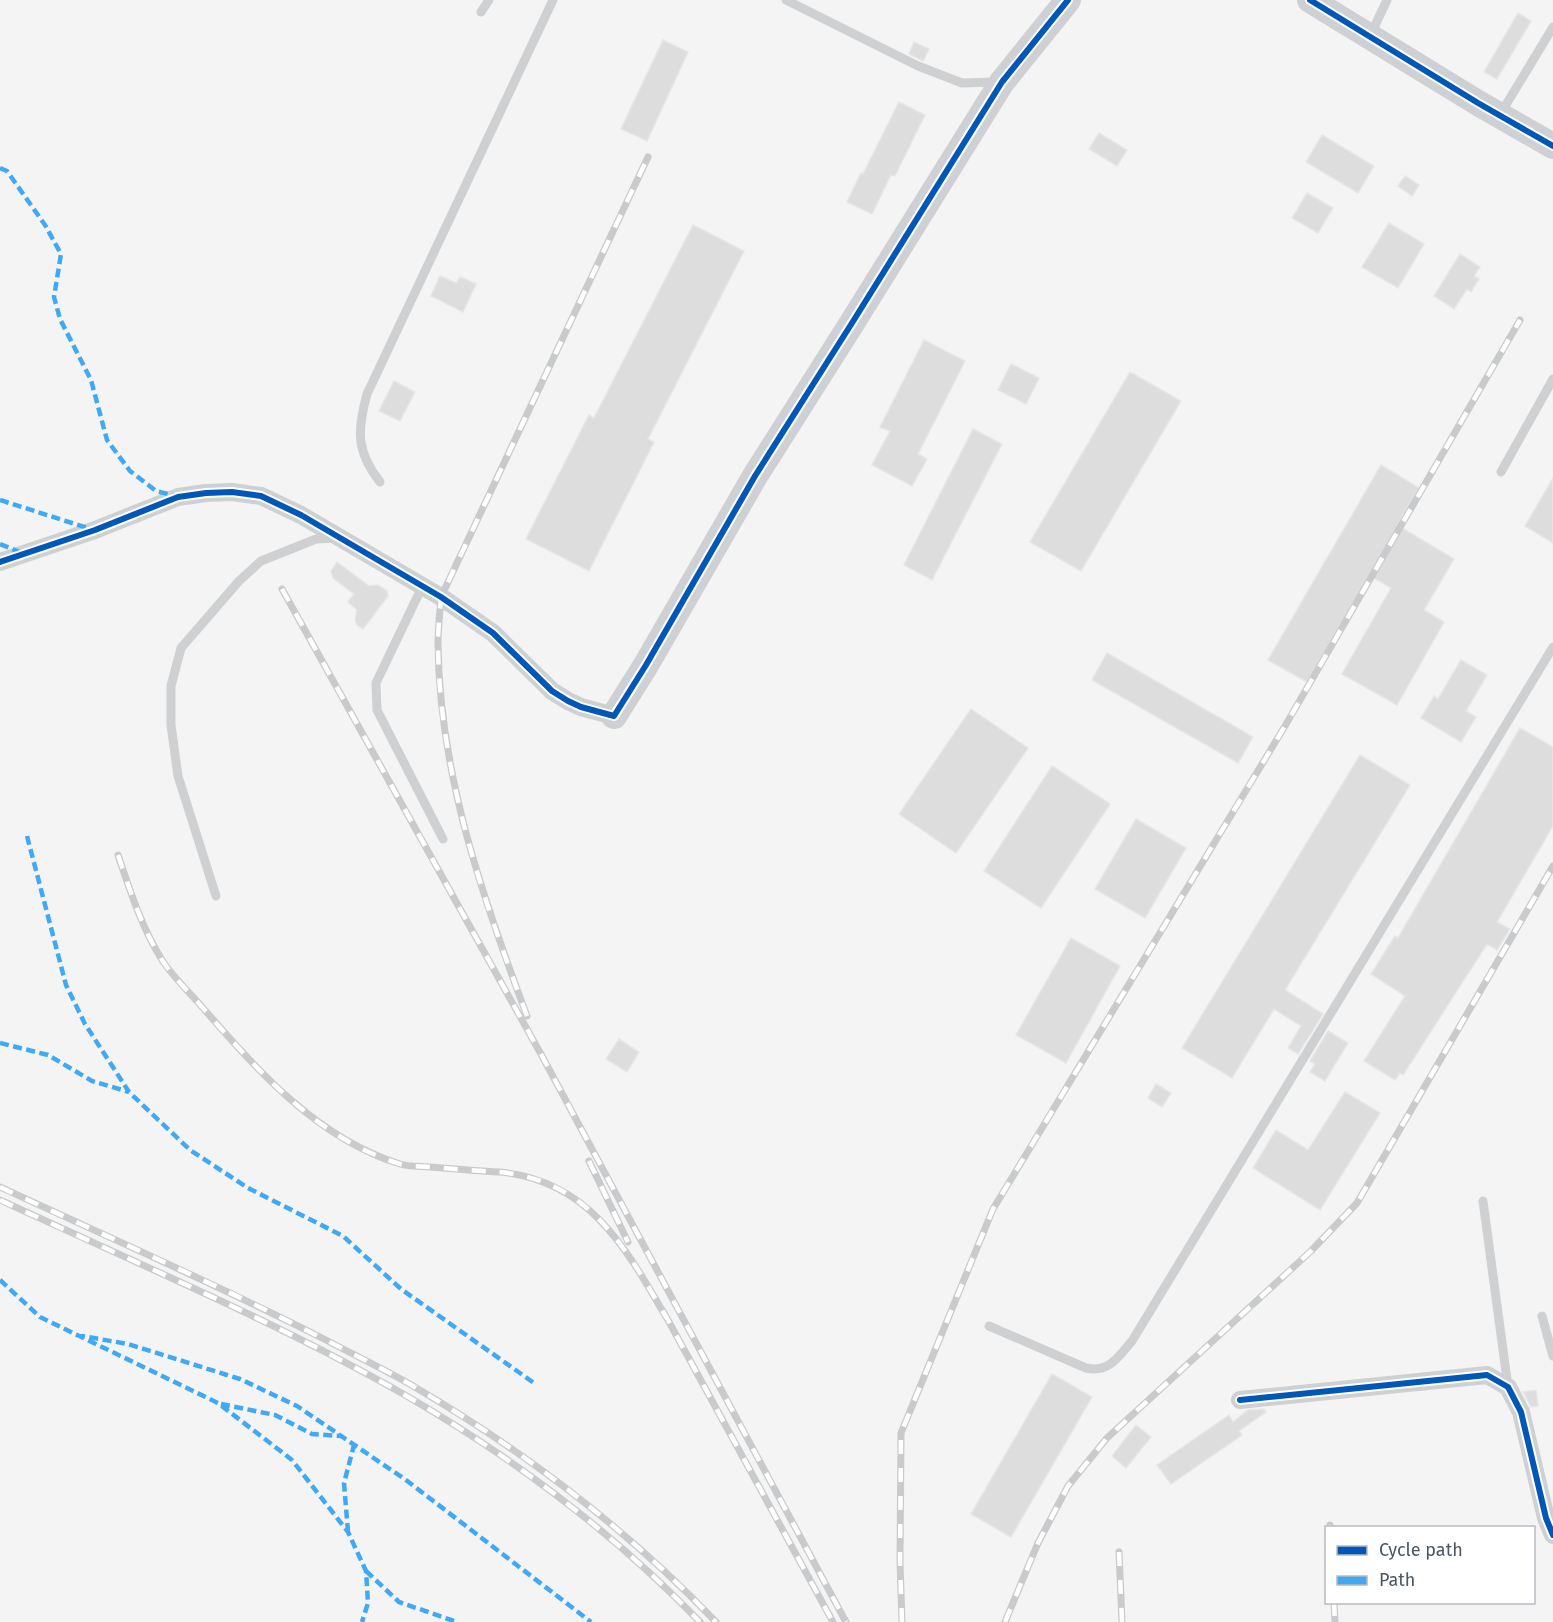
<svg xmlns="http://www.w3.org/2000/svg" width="1553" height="1622" viewBox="0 0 1553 1622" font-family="'Fira Sans',sans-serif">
<rect width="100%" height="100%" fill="#f4f4f4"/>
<path fill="#ddddde" stroke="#e5e6e7" stroke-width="1.5" d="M1518,13l13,8 -34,58 -13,-7z
M663,40l25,12 -41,89 -26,-12z
M914,42l15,7 -6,12 -14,-7z
M899,102l26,13 -30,61 -4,-1 -19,39 -25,-12 14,-29 2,1z
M1099,133l28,17 -10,16 -28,-17z
M1322,135l52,31 -16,27 -52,-31z
M1405,176l14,9 -7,11 -14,-10z
M1307,193l26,15 -15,25 -26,-15z
M1389,223l35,21 -26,44 -36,-21z
M693,225l51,26 -96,188 6,3 -65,129 -63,-32 63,-124 5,3z
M1460,254l20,13 -6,9 5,3 -8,13 -4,-3 -13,20 -20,-13z
M440,276l16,7 4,-6 16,7 -13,28 -32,-16z
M924,340l41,21 -47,93 9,5 -15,27 -40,-21 18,-34 -10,-4z
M1011,364l28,14 -13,26 -28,-14z
M1130,372l51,29 -100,170 -51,-29z
M394,381l21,11 -15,29 -21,-10z
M973,429l29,15 -70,136 -28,-15z
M1381,465l38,23 -22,37 57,34 -30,51 20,12 -47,83 -55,-31 49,-86 -22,-13 -62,107 -39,-22z
M1553,478v65l-28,-17z
M337,562l32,24 9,-1 9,6 1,5 -25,33 -6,-4 -2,-5 2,-10 -9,-8 6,-8 -21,-16 -2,-7z
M1107,653l146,84 -15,26 -146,-83z
M1461,660l26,15 -21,36 10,6 -15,25 -40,-24 13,-22 4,3z
M971,709l57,39 -72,105 -57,-39z
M1520,728l33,19v79l-56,96 13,7 -13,21 -10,-6 -84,131 -3,-2 -5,7 -31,-19 41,-65 -34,-22 24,-38 3,2z
M1360,755l50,30 -125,205 38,24 -25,40 -10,-6 13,-22 -27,-17 -42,69 -50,-30z
M1052,766l58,38 -69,104 -57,-37z
M1136,819l50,29 -41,70 -50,-29z
M1071,938l49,28 -54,97 -50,-28z
M1328,1031l20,12 -23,38 -15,-9 5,-8 -5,-3z
M619,1039l20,13 -12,20 -21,-13z
M1156,1084l15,9 -9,14 -14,-9z
M1345,1092l35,21 -60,97 -67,-42 23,-38 32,20z
M1052,1374l40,23 -81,140 -40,-23z
M1536,1390l2,16 -7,1 -8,-15z
M1264,1409l2,3 -27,19 3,4 -71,49 -14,-19 72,-50 4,7 15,-12z
M1136,1425l15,12 -25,31 -14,-12z"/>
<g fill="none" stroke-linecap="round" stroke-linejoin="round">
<path stroke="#ced0d2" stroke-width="9" d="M786,0l132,66 44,17 34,-1
M481,12l8,-12
M1371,34l16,-34
M1501,113l52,-86
M1501,472l52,-93
M380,482c-24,-31 -23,-51 -13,-88l186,-394
M422,587l-46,96 1,27 66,129
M216,896l-38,-120 -7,-51v-39l10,-38 58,-67 22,-20 55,-22 20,-1
M1483,1201l25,186
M1542,1316l11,40
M989,1326l97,42c23,5 32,-11 46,-27l421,-694"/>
<path stroke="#ced0d2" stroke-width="18" d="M0,562l95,-32 83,-33 28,-4 26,-1 29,4 40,19 140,82 52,36 59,58 16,10 13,6 33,9
M1240,1400l247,-25 21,12 13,25 25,106 7,17"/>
<path stroke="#ced0d4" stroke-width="26" d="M1310,0l168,103 75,43
M614,716l32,-51 109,-189 97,-153 150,-241 66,-82"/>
<defs>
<path id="rail" d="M282,589l260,467 304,566
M118,855c13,38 23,71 44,105 11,17 28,33 41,48 55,63 115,131 197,156 9,3 21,2 31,3 23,2 46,4 68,5 90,8 127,76 167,145
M527,1016c-45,-120 -88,-244 -89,-373 0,-15 2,-31 3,-46l207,-440
M589,1161l39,81
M0,1187c108,50 218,98 324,152 30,16 60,30 89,47 111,65 214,143 303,236
M0,1200c136,63 275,121 405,195 107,62 209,138 295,227
M663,1311l170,311
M1330,1525v3
M1119,1552l3,70
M1334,1602l1,20
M902,1622l-2,-60 1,-129 92,-224 292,-483 235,-406
M1005,1622l33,-79 30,-57 39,-48 204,-187 46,-48 196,-337"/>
</defs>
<use href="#rail" stroke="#c9cacc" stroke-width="7"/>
<use href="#rail" stroke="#fff" stroke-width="4.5" stroke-dasharray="14" stroke-linecap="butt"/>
<path stroke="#3fa9f5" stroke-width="4.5" stroke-dasharray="9 4.5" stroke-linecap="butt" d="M0,168l7,3 38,54 16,29 -7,43 6,22 31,61 16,60 23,31 26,20 20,5
M0,500l94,30
M0,544l22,9
M27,836l39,149 19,39 44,68 61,58 58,38 95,48 58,53 133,94
M0,1043l48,12 44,26 37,11
M0,1280l40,37 178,86 74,57 56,72 18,39 2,32 -6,19
M76,1335l52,9 112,35 57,27 109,74 185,142
M221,1404l54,11 37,19 29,2
M348,1532l-4,-49 10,-38
M366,1571l33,31 58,20"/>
<defs>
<path id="cycleway" d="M1310,0l168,103 75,43
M0,562l95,-32 83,-33 28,-4 26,-1 29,4 40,19 140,82 52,36 59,58 16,10 13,6 33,9 32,-51 109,-189 97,-153 150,-241 66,-82
M1240,1400l247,-25 21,12 13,25 25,106 7,17"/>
</defs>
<use href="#cycleway" stroke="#fff" stroke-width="10"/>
<use href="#cycleway" stroke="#0057b8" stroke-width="6"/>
</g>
<rect x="1325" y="1526" width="210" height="78" fill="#ffffff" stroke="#b7bbc0" stroke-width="1.5"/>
<rect x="1337" y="1546" width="30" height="9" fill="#0057b8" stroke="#b7bbc0" stroke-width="1.5"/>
<text x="1379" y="1556" font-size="18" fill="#4a5661">Cycle path</text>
<rect x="1337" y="1576" width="30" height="9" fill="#3fa9f5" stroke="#b7bbc0" stroke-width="1.5"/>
<text x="1379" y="1586" font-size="18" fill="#4a5661">Path</text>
</svg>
